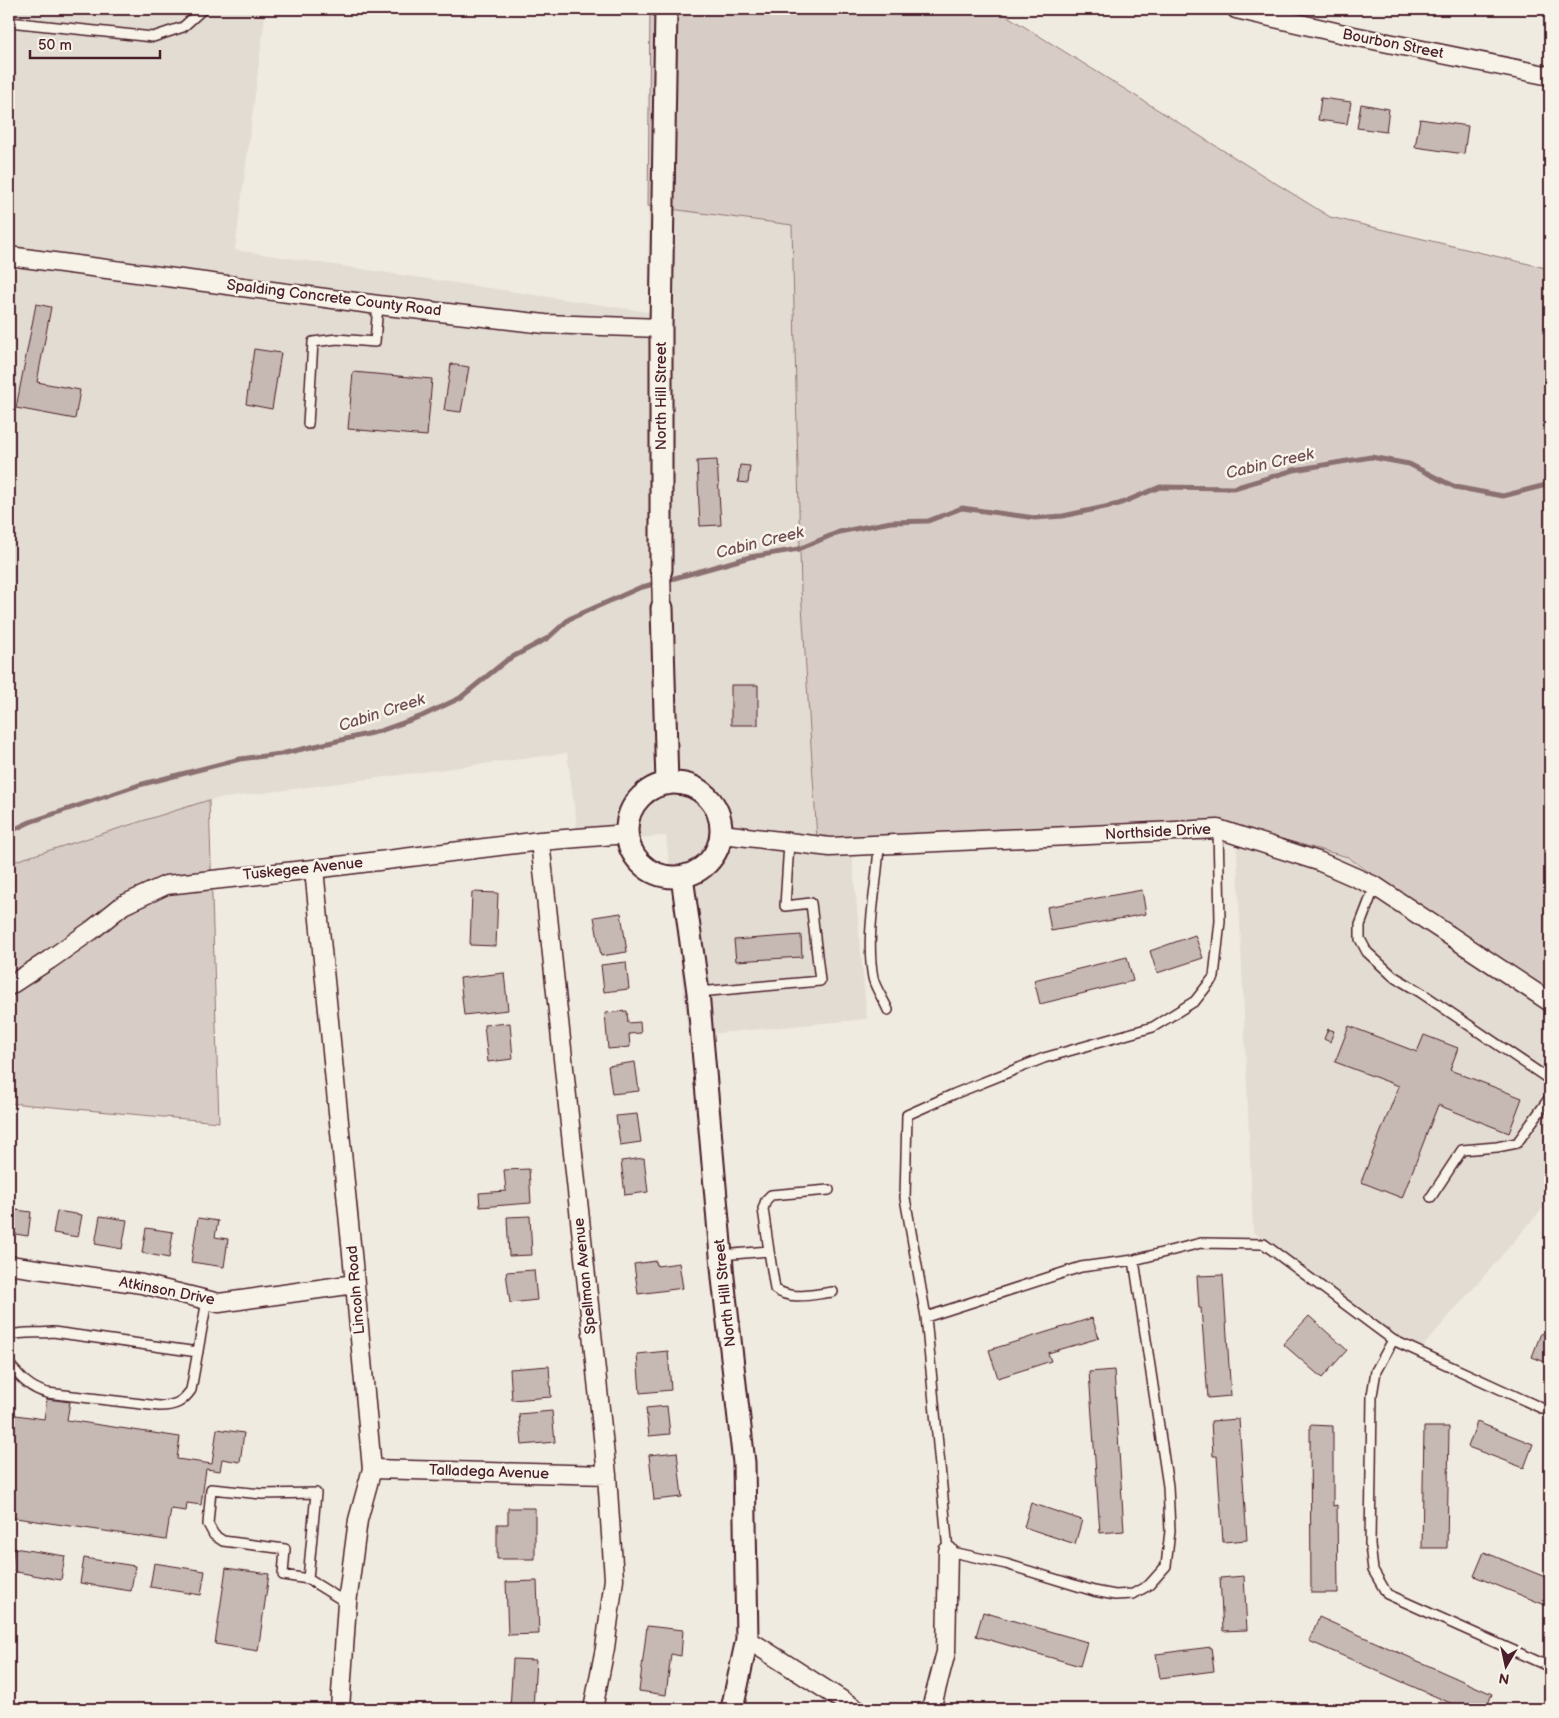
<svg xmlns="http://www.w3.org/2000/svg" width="1559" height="1718" viewBox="0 0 1559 1718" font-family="'Balsamiq Sans',sans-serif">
<rect width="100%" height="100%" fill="#f0ebe0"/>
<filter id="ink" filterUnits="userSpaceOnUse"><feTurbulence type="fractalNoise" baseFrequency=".02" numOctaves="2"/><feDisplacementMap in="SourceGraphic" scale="10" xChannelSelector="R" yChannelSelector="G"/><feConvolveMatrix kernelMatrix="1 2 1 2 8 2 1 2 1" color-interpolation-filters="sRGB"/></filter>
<g filter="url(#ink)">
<path fill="#e3dcd2" d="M9,9h257l-31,241 414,62 -1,-106 144,19 9,365 17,265 34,-2 15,166 -179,17 -22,-200 -87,6 -12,-89 -358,47 -200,63z
M1236,827l112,30 202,146v197l-132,152 -165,-120z"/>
<path fill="#d8cdc6" stroke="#917678" d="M650,9h346l334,208 220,52v734l-202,-146 -112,-30 -418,28 -17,-265 -9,-365 -144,-19z
M209,800l10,322 -210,-19v-240z"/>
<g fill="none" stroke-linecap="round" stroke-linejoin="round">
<path stroke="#8b6f72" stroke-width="5" d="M9,832l21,-10 109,-37 101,-26 41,-5 99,-23 42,-15 38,-18 47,-38 41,-22 21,-19 70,-31 111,-31 49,-8 40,-17 52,-10 37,-1 34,-13 73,10 28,-2 56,-12 41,-17 74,1 60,-18 77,-13 38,7 46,23 48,9 47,-12"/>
</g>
<path fill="#c6b8b3" stroke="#4a1f2b" d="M1321,98l30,4 -4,22 -29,-4z
M1361,104l28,5 -3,23 -29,-4z
M1420,119l48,7 -4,28 -49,-7z
M1548,147h2v22l-5,-1z
M36,304l15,3 -14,75 43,8 -5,29 -59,-11z
M254,349l27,4 -9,56 -26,-5z
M451,364l18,3 -8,45 -17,-2z
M353,372l79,7 -5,57 -79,-7z
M717,460l4,65 -21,1 -3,-65z
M740,465l10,1 -2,17 -10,-1z
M731,685h27v40h-27z
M1142,890l4,24 -95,17 -4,-24z
M472,892l26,1 -2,53 -26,-1z
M621,913l6,39 -26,4 -7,-39z
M801,935l1,22 -66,4 -2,-21z
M1195,935l8,23 -46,15 -7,-22z
M1127,957l6,24 -93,23 -6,-24z
M626,962l3,27 -25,3 -3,-27z
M504,973l4,37 -44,5 -4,-37z
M627,1011l1,12 12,-1 1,11 -12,1 1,13 -22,2 -3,-36z
M510,1023l3,36 -25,3 -4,-37z
M1349,1026l68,26 7,-17 34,13 -8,22 72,28 -13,35 -71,-28 -36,93 -41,-16 38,-96 -64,-24z
M1328,1029l6,2 -4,11 -6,-3z
M635,1062l4,29 -27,3 -4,-28z
M637,1114l4,28 -21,3 -4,-29z
M644,1158l4,34 -23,3 -4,-34z
M529,1169l2,34 -51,4 -1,-14 27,-2 -2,-21z
M9,1209l22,3 -3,24 -19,-3z
M57,1211l25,4 -4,22 -25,-4z
M100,1216l27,4 -5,29 -27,-5z
M530,1216l2,39 -23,1 -2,-39z
M198,1218l20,3 -3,16 13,2 -4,28 -33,-5z
M146,1228l27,4 -4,26 -27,-5z
M656,1261l1,5 22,-3 4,25 -45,6 -4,-30z
M534,1270l3,30 -27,3 -4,-31z
M1223,1275l8,121 -23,2 -7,-90h-2l-2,-32z
M1309,1316l38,34 -25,28 -39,-34z
M1092,1318l7,20 -51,15 3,8 -53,17 -9,-28z
M1541,1333l9,4v27l-18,-7z
M668,1351l3,39 -31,3 -3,-39z
M549,1366l2,31 -39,3 -2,-31z
M1114,1370l10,161 -24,2 -11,-161z
M47,1399l23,3 -3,18 113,17 -3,22 35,5 5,-35 27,4 -4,29 -18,-3 -2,12 -14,-2 -5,36 -14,-2 -1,8 -15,-2 -5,31 -157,-23v-103l35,5z
M667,1406l3,28 -21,2 -3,-28z
M552,1411l3,31 -33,3 -3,-31z
M1239,1419l8,121 -24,2 -6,-86h-4l-2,-35z
M1477,1422l56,22 -9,24 -56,-21z
M1310,1425l23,1v80l4,-1 1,88h-27z
M1424,1427h25l-2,121h-25z
M677,1452l5,45 -28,3 -5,-45z
M1031,1503l51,17 -7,24 -51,-17z
M508,1508h27v51h-38v-35h11z
M14,1548l51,8 -4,24 -50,-9z
M1484,1552l66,27v28l-76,-31z
M84,1558l51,8 -4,25 -51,-8z
M154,1563l51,8 -4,24 -51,-8z
M226,1568l43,6 -11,77 -43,-7z
M1244,1576l3,54 -24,1 -3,-53z
M537,1581l2,53 -31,1 -2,-53z
M983,1612l104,30 -7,24 -104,-30z
M1319,1617l173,77 -6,15h-22l-155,-68z
M647,1626l36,4 -2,26 -10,-2 -5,41 -27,-4z
M1211,1647l3,24 -54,7 -4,-24z
M513,1659l23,1 -3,49h-23z"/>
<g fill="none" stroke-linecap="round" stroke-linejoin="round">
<defs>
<path id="service" d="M9,22l144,15 30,-10 20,-18
M308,424l5,-82 24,-3 38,3 3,-37
M879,845c-2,44 -14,89 -6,133 2,10 11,22 15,32
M1375,886l-15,39v14l7,13 26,24 27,16 130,88
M699,992l121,-11 -9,-78 -26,3 4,-63
M1431,1197l31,-47 35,-3 20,-4 33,-46
M769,1251l6,38c17,12 38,5 58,3
M721,1255l48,-4 -6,-42 3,-9 5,-5 58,-5
M1134,1260l34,226 2,45 -4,35 -17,19 -16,9 -18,1 -21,-4 -88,-27 -58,-13 -22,-234 -21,-119 2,-83 47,-21 90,-36 109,-31 42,-26 19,-24 6,-56 -2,-92
M926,1317l155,-50 53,-7 67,-17 63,1 129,96 -17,31 -4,24 -2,150 3,25 14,24 163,73
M9,1336c11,-5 31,-2 44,-4l145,20
M1393,1340l157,72
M9,1364c11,13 20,24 38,29l112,13c15,0 23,-3 32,-16l16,-90
M308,1579l8,-86 -54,1 -51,-5 -3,35 6,11 9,6 62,8 -2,26 25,4 39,24"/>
<path id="minor" d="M1236,9l108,25 206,42
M9,256l369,49 167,19 116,4
M661,570l1,38
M722,834l108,13 388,-18 100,32 57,25 175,116
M540,841l67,634 7,104 -9,69 -12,61
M314,869l41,415 17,185 -14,51 -11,83 -7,106
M9,986l40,-26 43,-30 31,-25 43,-20 148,-16 226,-28 87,-7
M9,1265l133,19 77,19 136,-19
M372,1469l235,6
M747,1639l109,70
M931,1709l15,-57 2,-101"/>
<path id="tertiary" d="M661,570v-242l5,-319
M662,608l5,176
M627 830a47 47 0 1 1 94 0a47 47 0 1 1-94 0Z
M682,877l16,115 25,286 21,185 3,176 -15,70"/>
</defs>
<use href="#service" stroke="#4a1f2b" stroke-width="12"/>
<use href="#minor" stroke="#4a1f2b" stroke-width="21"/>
<use href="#tertiary" stroke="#4a1f2b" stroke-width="25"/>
<use href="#service" stroke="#f7f3e8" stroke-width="9"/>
<use href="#minor" stroke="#f7f3e8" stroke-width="18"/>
<use href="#tertiary" stroke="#f7f3e8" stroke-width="21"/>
</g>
</g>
<g text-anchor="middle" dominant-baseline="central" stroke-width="5" stroke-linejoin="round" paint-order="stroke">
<g font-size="15" fill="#4a1f2b" stroke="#f7f3e8">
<text transform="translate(1393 44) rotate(11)">Bourbon Street</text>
<text transform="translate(334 298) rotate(7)">Spalding Concrete County Road</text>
<text transform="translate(661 396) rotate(-90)">North Hill Street</text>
<text transform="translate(1158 832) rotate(-3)">Northside Drive</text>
<text transform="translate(303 869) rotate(-6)">Tuskegee Avenue</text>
<text transform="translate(585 1276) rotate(-96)">Spellman Avenue</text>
<text transform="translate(356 1290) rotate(-95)">Lincoln Road</text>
<text transform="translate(167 1291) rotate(11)">Atkinson Drive</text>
<text transform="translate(725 1293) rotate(-96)">North Hill Street</text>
<text transform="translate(489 1472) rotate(2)">Talladega Avenue</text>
</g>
<g font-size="16" font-style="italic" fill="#704e55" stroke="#f7f3e8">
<text transform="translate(1270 464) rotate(-13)">Cabin Creek</text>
<text transform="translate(760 543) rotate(-14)">Cabin Creek</text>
<text transform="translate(382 713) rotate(-18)">Cabin Creek</text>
</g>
</g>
<rect width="1559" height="1718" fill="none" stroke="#f7f3e8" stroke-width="30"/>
<rect x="15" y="15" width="1529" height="1688" fill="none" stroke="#4a1f2b" stroke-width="2" filter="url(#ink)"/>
<g transform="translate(1506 1666) rotate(189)" stroke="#f7f3e8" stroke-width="4" paint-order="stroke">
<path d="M0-4L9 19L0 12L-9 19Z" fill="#4a1f2b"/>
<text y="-8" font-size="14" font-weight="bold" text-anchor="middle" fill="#4a1f2b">N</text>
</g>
<path d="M30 50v8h130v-8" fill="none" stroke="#4a1f2b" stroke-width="2.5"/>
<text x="38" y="50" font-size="15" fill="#4a1f2b" stroke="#f7f3e8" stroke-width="4" paint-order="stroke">50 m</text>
</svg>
